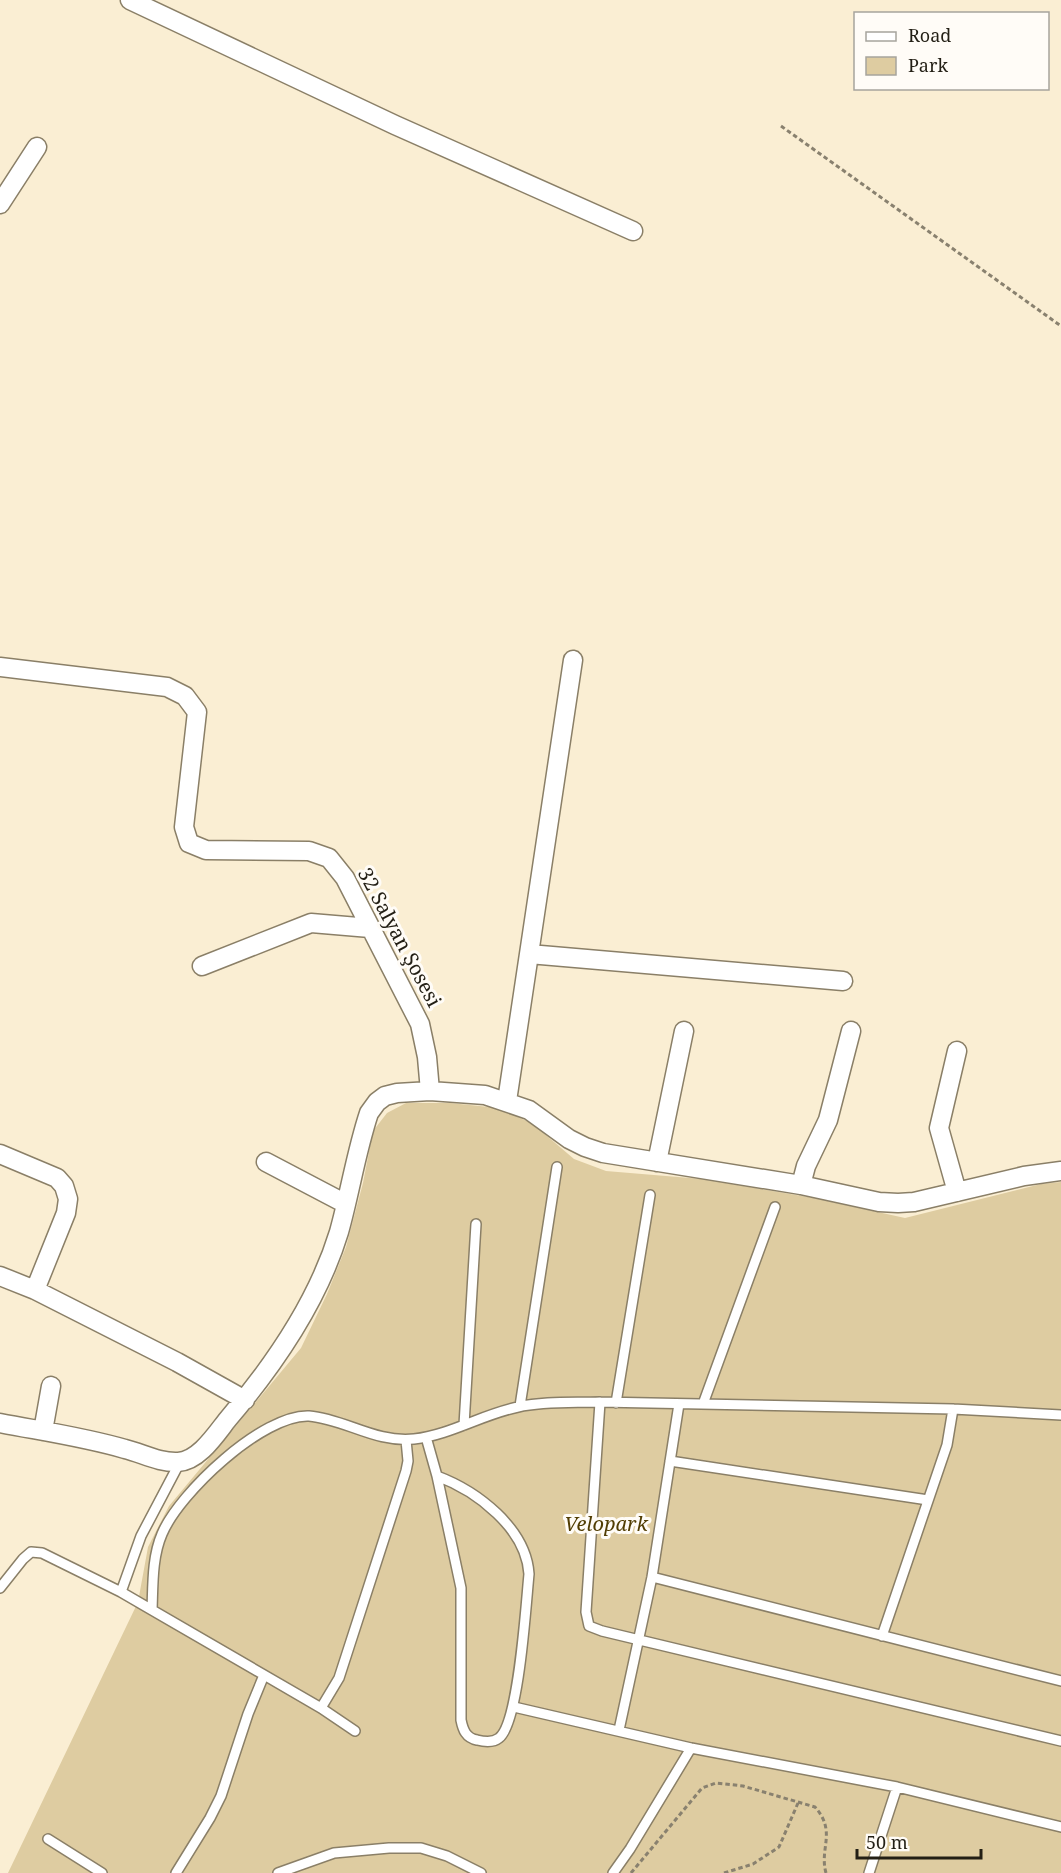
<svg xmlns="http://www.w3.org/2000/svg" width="1061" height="1873" viewBox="0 0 1061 1873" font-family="'Noto Serif',serif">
<rect width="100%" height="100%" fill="#faeed3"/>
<path fill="#decca1" d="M406,1103h44l49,5 34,16 41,35 32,12 96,8 112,19 91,20 136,-34 20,-2v691h-1053l130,-271 10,-55 21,-41 132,-158 26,-54 19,-47 17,-64 10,-52 14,-18z"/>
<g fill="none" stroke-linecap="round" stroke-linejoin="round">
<defs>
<path id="service" d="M600,1402l-14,210 3,14 13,5 459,110
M616,1403l34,-208
M703,1404l72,-197
M520,1406l37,-239
M464,1425l12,-201
M426,1437l11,39 24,112v132c2,10 5,18 16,20 8,2 16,3 22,-2 20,-15 27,-135 30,-164 -3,-46 -52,-83 -92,-98
M670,1461l258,39
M652,1577l409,104
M0,1588l23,-29 8,-7 11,1 79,39 31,18
M121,1592l20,-56 39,-74
M882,1636l65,-191 6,-36
M514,1707l177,41 206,39 164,40
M321,1708l18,-30 67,-207 2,-10 -2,-21
M619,1730l33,-153 27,-173
M355,1731l-34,-23 -169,-98c1,-25 0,-53 10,-76 17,-41 101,-120 147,-118 36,3 66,27 105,23 36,-4 69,-25 104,-32 27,-6 55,-4 82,-5l353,7 108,6
M48,1839l54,34
M176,1873l34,-55 11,-22 27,-82 16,-39
M278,1873l56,-20 55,-5h32l26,8 34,17
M613,1873l17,-24 61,-101
M869,1873l28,-86"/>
<path id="minor" d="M130,0l265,125 238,106
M0,204l37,-57
M0,667l167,20 18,9 12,16 -13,115 5,16 17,7 103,1 20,7 16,20 75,146 7,33 3,34
M529,954l314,27
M202,966l109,-43 59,5
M507,1101l66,-441
M0,1154l57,24 7,8 4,13 -2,14 -31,77
M266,1162l80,42
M657,1162l27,-131
M801,1185l5,-19 22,-46 23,-89
M957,1192l-18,-64 18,-77
M0,1276l35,14 142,72 68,38
M0,1423c41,8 84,14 125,26 17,4 34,14 53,13 21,-1 38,-28 50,-43 47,-55 90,-118 111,-187 11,-39 17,-80 30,-119l8,-11 8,-6 12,-3 33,-2 55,4 44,15 40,29 16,8 18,6 198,32 78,17 19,1 16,-1 110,-26 37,-5
M43,1431l8,-45"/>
</defs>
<use href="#service" stroke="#8a7f67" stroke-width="12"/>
<use href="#minor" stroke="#8a7f67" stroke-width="21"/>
<path stroke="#89816f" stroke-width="3" stroke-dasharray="4.5 3" stroke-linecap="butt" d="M781,126l280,200
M631,1873l71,-85 14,-5 27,3 72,21c22,25 4,41 11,66
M724,1873l29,-9 26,-17 19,-44"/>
<use href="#service" stroke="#fff" stroke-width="9"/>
<use href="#minor" stroke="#fff" stroke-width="18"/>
</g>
<g text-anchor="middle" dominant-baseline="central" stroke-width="6" stroke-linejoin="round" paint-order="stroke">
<g font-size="20" fill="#231f15" stroke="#fffcf7">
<text transform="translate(400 937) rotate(62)">32 Salyan Şosesi</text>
</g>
<g font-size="20" font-style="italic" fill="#513d03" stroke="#fffcf7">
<text x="606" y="1523">Velopark</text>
</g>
</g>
<rect x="854" y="12" width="195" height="78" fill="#fffcf7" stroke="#a7a49d" stroke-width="1.5"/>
<rect x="866" y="32" width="30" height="9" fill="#ffffff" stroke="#a7a49d" stroke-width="1.5"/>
<text x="908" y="42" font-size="18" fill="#231f15">Road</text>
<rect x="866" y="57" width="30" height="18" fill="#decca1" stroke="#a7a49d" stroke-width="1.5"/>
<text x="908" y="72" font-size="18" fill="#231f15">Park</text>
<path d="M857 1849v9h124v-9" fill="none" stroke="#231f15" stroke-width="3"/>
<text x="866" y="1849" font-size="18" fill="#231f15" stroke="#fffcf7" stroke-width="4.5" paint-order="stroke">50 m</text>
</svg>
